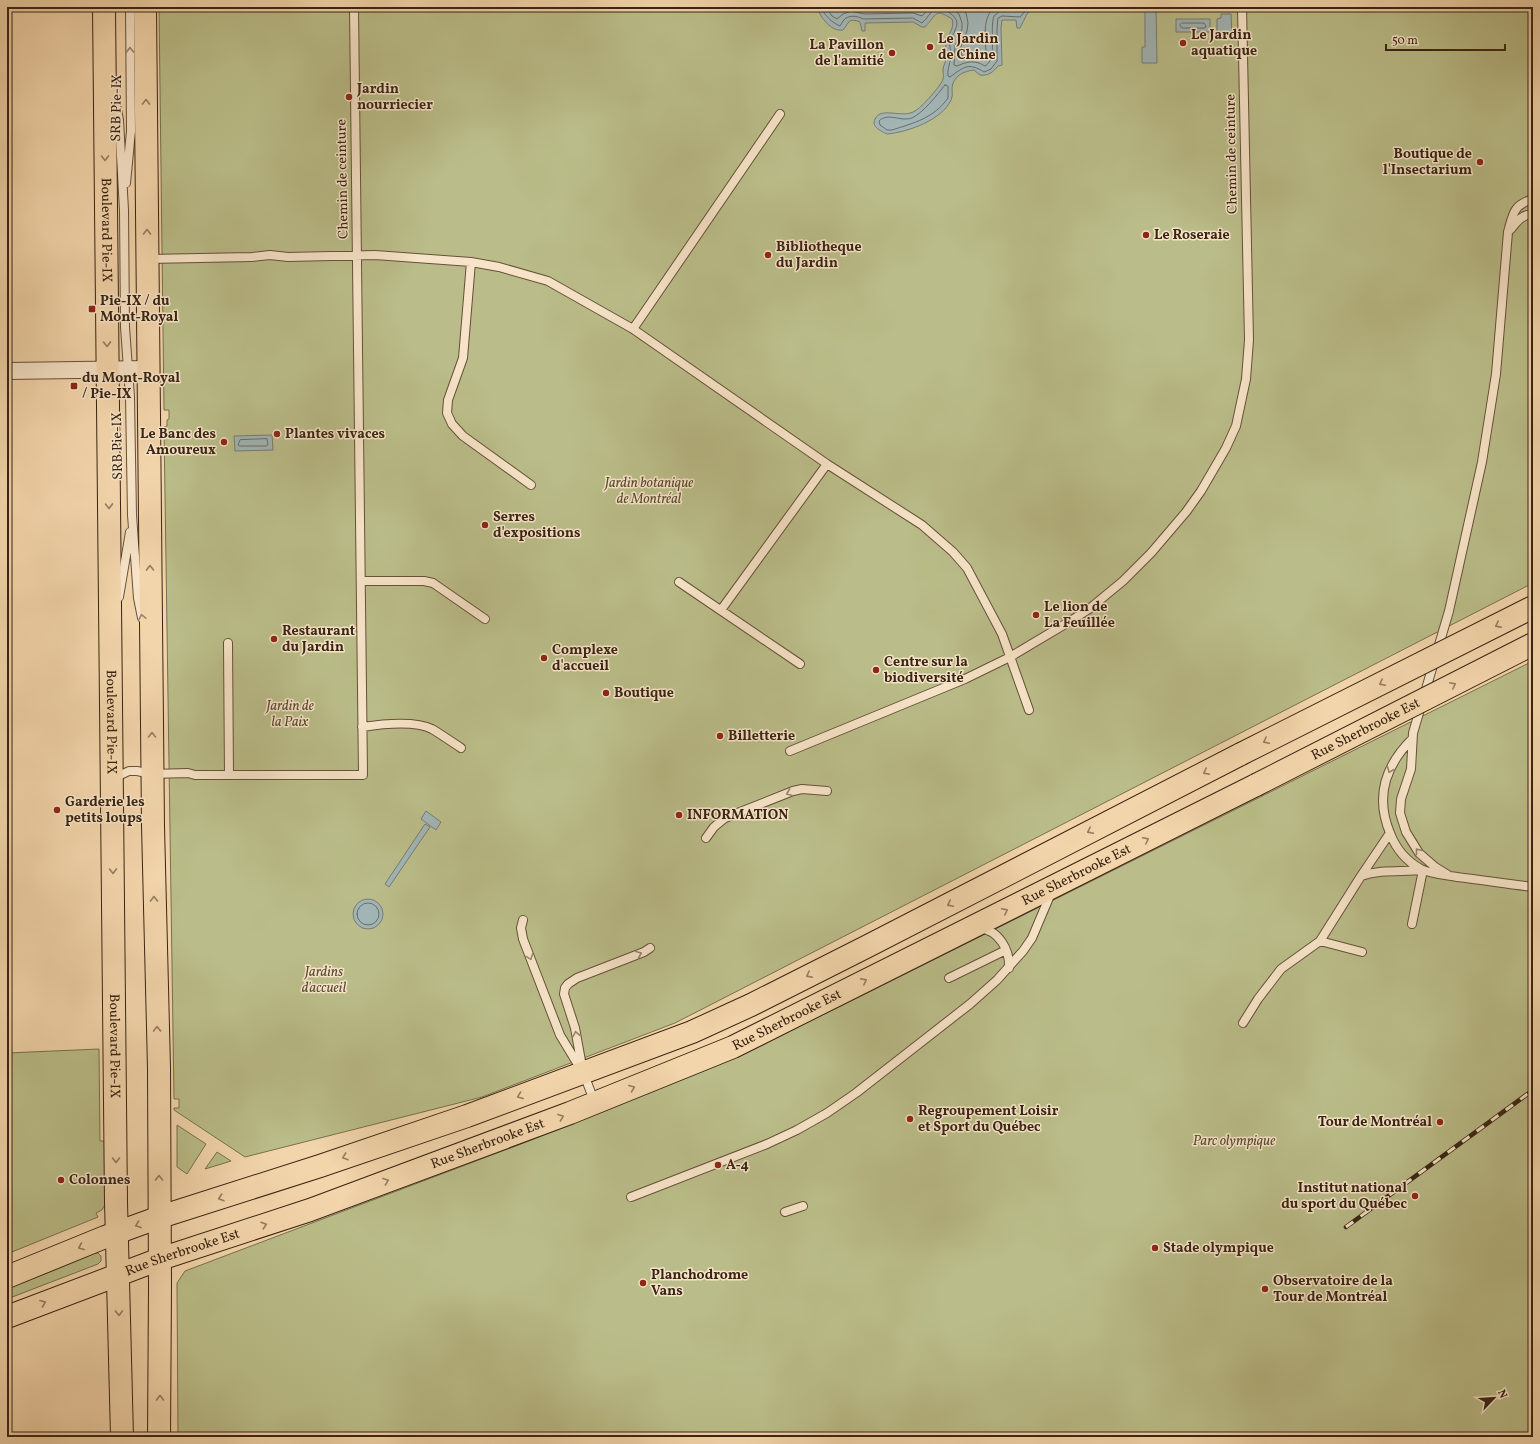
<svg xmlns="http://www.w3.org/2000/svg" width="1540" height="1444" viewBox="0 0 1540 1444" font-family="Vollkorn,serif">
<rect width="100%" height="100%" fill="#f3d5ab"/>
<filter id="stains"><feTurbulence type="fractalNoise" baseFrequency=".005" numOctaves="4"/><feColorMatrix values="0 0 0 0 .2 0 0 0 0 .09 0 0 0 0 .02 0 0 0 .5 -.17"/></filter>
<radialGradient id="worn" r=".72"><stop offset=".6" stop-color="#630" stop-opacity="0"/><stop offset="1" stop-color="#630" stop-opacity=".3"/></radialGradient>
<path fill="#babd89" stroke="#79704e" d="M159,7h1374v576l-858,440 -193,74 -237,60 -71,-47v-2h5v-9h-5l-10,-672 3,-1v-6l2,-1v-9h-5z
M1533,661v776h-1355l-1,-154 8,-12 336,-127 208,-84 116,-56z
M99,1049l1,92h7l1,64 -4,1 -2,4 -6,3 2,4 -91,37v-201z
M177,1125l29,19 -19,30 -10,-7z
M217,1152l14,9 -26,8z
M93,1253h5l3,3v5l-3,3 -91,35v-10z"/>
<path fill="#a1b5b5" stroke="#777b75" d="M817,7h216l-6,7 -7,14h-3l-1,-8h-14l-1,8 1,37 -4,1c-5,6 -9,10 -18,9l-6,-5c-10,1 -21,6 -22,18 0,4 1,8 -1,12 -9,20 -43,32 -64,34 -6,-3 -16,-7 -12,-15 6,-13 28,0 40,-8 6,-3 27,-26 28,-32 1,-3 0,-6 0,-9 0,-4 3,-8 3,-12 1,-5 -1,-10 0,-15 2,-9 9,-15 6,-24 -17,-11 -15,-5 -27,8h-3l-9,-5 -48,1v8h-3l-2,-9c-12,-5 -11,1 -17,8 -12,2 -23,-13 -26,-23z
M1145,7h11l1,56h-15v-16h3z
M1221,14h10l1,23h-11v-4h-4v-14l4,-1z
M1176,19h34v13h-34z
M272,435l1,15 -38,1 -1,-15z
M426,811l15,11 -5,8 -15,-11z
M425,824l5,3 -41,60 -4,-3z
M353 914a15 15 0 1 1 30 0a15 15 0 1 1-30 0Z"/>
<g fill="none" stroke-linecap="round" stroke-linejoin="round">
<path stroke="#6c6c64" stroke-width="1" d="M821,7c4,9 10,15 19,19 1,-1 2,-4 3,-5 5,-7 15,-5 20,-2l50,-1 9,5c5,-4 8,-11 13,-14 4,-2 8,0 12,2 17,11 8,16 3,31 -1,4 1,8 1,12 0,8 -4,14 -3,22l2,1c14,-10 18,-15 34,-5l7,-3 6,-8v-33l1,-10 4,-2 18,1 9,-10
M826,7l6,9 5,3 6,-5 8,-3 13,3 49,-1 9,3 8,-9
M950,7l9,7 3,9v6l-7,17 -1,19 3,1c11,-5 18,-6 28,0 13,-7 4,-36 9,-50l6,-5h17l4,-4
M960,7l6,6 2,10 -1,8 -6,15 1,10c6,2 13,-2 21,2l3,-3c0,-15 -5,-38 9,-48
M1182,23h22l2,3 -1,2h-23l-2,-3z
M945,85l3,1v12c-14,20 -34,25 -56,32h-5l-7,-5 -1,-4c9,-9 21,1 33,-3 11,-5 25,-23 33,-33z
M267,439l1,5 -1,2h-27l-2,-1 2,-5z
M357 914a11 11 0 1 1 22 0a11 11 0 1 1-22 0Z"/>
<defs>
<path id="lane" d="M114,95l5,25 5,90 1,117 5,70 2,118 6,83 4,20
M126,183l5,-52 -1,-124
M1511,229c6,-8 12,-15 22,-15
M148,259l104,-2 18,-2 18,2 87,-2 96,7 28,5 49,14 85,48 194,135 95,61 31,27 14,16 35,66 27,76
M471,262l-8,96 -15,42 -1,13 5,11 11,12 68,49
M633,329l147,-215
M361,581h63l9,2 52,36
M679,582l121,82
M119,597l11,-65
M721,610l106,-146
M228,643l1,132
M362,727c20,-3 52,-7 70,2 10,6 20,13 29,19
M1412,739c-27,27 -37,58 -22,94 6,16 16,28 31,36 10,5 25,6 36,8 25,3 51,7 76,10
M790,751l175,-72 45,-22 62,-37 17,-11 34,-28 28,-28 35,-41 15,-21 25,-43 10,-22 10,-47 3,-39 -7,-333
M114,778l15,-7h8l15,3 36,-1 7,2h168l-9,-768
M706,838l8,-11 11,-9 68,-27 9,-2 25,2
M1448,875l-13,-8 -16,-14 -13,-21 -6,-19 1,-14 10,-30 2,-36 36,-122 33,-149 14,-88 12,-142c5,-18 5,-27 25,-33
M1361,876l29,-43
M523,920l-2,8 2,11 37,96 20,33
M979,928c20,2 31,22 30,40
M1320,941l42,11
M949,978l57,-28
M1243,1023l15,-24 23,-30 39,-28 41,-65c20,-7 41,-4 62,-6l-11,54
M595,1103l-12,-31 -8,-44 -11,-34 1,-6 3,-4 9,-6 67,-26 6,-4
M631,1197l136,-53 30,-14 30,-17 29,-20 114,-89 27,-24 26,-29 9,-13 19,-45
M785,1212l18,-6"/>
<path id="street" d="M7,371l141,-2"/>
<g id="primary">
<path id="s1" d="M104,7l12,1195 6,235"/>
<path d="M145,7l8,819 6,242 1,217 -1,152"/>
<path d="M7,1277l98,-40 55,-20 160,-51 147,-50 225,-84 59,-27 115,-58 375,-193"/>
<path id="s2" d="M7,1317l153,-58 150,-49 260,-97 163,-66 523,-262"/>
</g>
</defs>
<use href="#lane" stroke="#67503a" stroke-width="10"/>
<use href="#street" stroke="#67503a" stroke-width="18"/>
<use href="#primary" stroke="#382414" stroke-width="24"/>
<use href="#lane" stroke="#f7e4c8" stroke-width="8"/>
<use href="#street" stroke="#f7e4c8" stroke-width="16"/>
<use href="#primary" stroke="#f3d5ab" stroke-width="22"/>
<defs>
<path id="rail" d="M1346,1227l187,-137"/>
</defs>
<use href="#rail" stroke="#382414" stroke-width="4.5"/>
<use href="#rail" stroke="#f7e4c8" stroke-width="3" stroke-dasharray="9" stroke-linecap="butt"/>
<defs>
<g id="primary-bridge">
<path d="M1241,754l292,-147"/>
<path id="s3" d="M1256,785l277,-141"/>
</g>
</defs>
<use href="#primary-bridge" stroke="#382414" stroke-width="24" stroke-linecap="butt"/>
<use href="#primary-bridge" stroke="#f3d5ab" stroke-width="22"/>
</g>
<defs><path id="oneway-chevron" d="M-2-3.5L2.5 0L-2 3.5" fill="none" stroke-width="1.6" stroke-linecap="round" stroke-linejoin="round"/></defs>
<g stroke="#98846e">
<use href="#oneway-chevron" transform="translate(130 50) rotate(-91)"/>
<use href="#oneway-chevron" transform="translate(142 617) rotate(-102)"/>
<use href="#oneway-chevron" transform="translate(1390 770) rotate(112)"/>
<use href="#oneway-chevron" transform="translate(789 793) rotate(159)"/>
<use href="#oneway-chevron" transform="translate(1418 851) rotate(-128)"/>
<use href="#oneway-chevron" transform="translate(639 954) rotate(-22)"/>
<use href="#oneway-chevron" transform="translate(530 957) rotate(69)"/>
<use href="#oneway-chevron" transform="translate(576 1034) rotate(-101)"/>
</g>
<g stroke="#967c60">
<use href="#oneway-chevron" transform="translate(146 102) rotate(-90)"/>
<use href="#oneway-chevron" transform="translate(105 158) rotate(89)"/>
<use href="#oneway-chevron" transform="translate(147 232) rotate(-90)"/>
<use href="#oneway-chevron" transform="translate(107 344) rotate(89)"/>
<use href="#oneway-chevron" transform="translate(109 506) rotate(89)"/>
<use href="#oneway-chevron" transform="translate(150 568) rotate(-91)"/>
<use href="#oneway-chevron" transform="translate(1498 625) rotate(153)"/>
<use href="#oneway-chevron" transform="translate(1382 683) rotate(153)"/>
<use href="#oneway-chevron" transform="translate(1453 685) rotate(-27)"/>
<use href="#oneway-chevron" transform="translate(152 735) rotate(-90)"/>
<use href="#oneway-chevron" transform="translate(1266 741) rotate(153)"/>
<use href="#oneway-chevron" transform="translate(1206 772) rotate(153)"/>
<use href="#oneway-chevron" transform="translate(1090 831) rotate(153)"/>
<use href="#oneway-chevron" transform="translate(1146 840) rotate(-27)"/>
<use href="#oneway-chevron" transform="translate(113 871) rotate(89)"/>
<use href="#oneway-chevron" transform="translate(154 899) rotate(-90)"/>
<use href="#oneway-chevron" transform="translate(950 904) rotate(153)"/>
<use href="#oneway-chevron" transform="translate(1005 911) rotate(-27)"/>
<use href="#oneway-chevron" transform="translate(809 975) rotate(153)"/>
<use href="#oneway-chevron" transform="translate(864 981) rotate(-27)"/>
<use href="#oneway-chevron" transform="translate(157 1029) rotate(-92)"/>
<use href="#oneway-chevron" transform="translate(632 1088) rotate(-22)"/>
<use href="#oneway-chevron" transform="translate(520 1096) rotate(159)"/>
<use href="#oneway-chevron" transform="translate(561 1117) rotate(-20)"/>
<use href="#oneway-chevron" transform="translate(345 1157) rotate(161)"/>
<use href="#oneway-chevron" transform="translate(116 1160) rotate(90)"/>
<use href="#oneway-chevron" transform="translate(159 1178) rotate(-90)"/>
<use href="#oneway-chevron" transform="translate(386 1181) rotate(-20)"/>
<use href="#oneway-chevron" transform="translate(221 1198) rotate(162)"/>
<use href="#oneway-chevron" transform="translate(138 1225) rotate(160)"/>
<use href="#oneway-chevron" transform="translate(264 1225) rotate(-18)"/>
<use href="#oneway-chevron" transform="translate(81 1247) rotate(157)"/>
<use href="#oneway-chevron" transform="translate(43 1303) rotate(-21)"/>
<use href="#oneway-chevron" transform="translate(119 1313) rotate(88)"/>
<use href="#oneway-chevron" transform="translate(160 1398) rotate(-90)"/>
</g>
<g fill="#8f2418" stroke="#f7e4c8" stroke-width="1.5">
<circle cx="1183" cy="43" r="4"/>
<circle cx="930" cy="47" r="4"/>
<circle cx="892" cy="53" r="4"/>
<circle cx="349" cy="97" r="4"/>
<circle cx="1480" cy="162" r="4"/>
<circle cx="1146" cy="235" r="4"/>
<circle cx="768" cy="255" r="4"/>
<rect x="88" y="305" width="8" height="8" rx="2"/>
<rect x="70" y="382" width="8" height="8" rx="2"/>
<circle cx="277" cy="434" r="4"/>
<circle cx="224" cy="442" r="4"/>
<circle cx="485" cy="525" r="4"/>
<circle cx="1036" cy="615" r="4"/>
<circle cx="274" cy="639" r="4"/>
<circle cx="544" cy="658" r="4"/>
<circle cx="876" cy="670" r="4"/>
<circle cx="606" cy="693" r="4"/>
<circle cx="720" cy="736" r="4"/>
<circle cx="57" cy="810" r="4"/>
<circle cx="679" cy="815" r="4"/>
<circle cx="910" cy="1119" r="4"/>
<circle cx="1440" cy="1122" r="4"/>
<circle cx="718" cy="1165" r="4"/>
<circle cx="61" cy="1180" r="4"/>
<circle cx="1415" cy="1196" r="4"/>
<circle cx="1155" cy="1248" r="4"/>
<circle cx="643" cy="1283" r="4"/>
<circle cx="1265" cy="1289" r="4"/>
</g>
<g text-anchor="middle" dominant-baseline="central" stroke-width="3" stroke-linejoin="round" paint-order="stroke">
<g font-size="14" font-weight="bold" fill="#382414" stroke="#f7e4c8" text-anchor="start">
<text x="1191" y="35">Le Jardin<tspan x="1191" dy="16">aquatique</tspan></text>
<text x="938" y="39">Le Jardin<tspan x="938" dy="16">de Chine</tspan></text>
<text x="884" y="45" text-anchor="end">La Pavillon<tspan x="884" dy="16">de l'amitié</tspan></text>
<text x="357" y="89">Jardin<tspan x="357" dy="16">nourriecier</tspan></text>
<text x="1472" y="154" text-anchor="end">Boutique de<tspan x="1472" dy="16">l'Insectarium</tspan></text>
<text x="1154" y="235">Le Roseraie</text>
<text x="776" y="247">Bibliotheque<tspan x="776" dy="16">du Jardin</tspan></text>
<text x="100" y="301">Pie-IX / du<tspan x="100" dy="16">Mont-Royal</tspan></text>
<text x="82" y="378">du Mont-Royal<tspan x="82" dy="16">/ Pie-IX</tspan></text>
<text x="216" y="434" text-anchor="end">Le Banc des<tspan x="216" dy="16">Amoureux</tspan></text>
<text x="285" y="434">Plantes vivaces</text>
<text x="493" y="517">Serres<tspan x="493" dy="16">d'expositions</tspan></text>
<text x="1044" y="607">Le lion de<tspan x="1044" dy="16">La Feuillée</tspan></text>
<text x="282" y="631">Restaurant<tspan x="282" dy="16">du Jardin</tspan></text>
<text x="552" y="650">Complexe<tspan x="552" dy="16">d'accueil</tspan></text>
<text x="884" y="662">Centre sur la<tspan x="884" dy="16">biodiversité</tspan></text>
<text x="614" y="693">Boutique</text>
<text x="728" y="736">Billetterie</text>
<text x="65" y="802">Garderie les<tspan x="65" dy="16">petits loups</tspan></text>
<text x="687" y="815">INFORMATION</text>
<text x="918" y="1111">Regroupement Loisir<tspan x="918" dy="16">et Sport du Québec</tspan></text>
<text x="1432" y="1122" text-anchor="end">Tour de Montréal</text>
<text x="726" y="1165">A-4</text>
<text x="69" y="1180">Colonnes</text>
<text x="1407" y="1188" text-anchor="end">Institut national<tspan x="1407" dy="16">du sport du Québec</tspan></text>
<text x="1163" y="1248">Stade olympique</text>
<text x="651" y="1275">Planchodrome<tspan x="651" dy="16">Vans</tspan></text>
<text x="1273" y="1281">Observatoire de la<tspan x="1273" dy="16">Tour de Montréal</tspan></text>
</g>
<g font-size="14" fill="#382414" stroke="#f7e4c8">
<text transform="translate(117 108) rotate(-89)">SRB Pie-IX</text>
<text transform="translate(1232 154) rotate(-91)">Chemin de ceinture</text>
<text transform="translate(343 179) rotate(-91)">Chemin de ceinture</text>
<text stroke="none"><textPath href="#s1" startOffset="223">Boulevard Pie-IX</textPath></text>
<text transform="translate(118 446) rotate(-91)">SRB Pie-IX</text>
<text stroke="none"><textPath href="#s1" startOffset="715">Boulevard Pie-IX</textPath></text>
<text stroke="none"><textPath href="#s3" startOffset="123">Rue Sherbrooke Est</textPath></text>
<text stroke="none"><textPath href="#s2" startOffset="1159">Rue Sherbrooke Est</textPath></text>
<text stroke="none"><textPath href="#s2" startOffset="835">Rue Sherbrooke Est</textPath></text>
<text stroke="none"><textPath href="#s1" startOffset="1039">Boulevard Pie-IX</textPath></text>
<text stroke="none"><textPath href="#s2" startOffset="511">Rue Sherbrooke Est</textPath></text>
<text stroke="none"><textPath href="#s2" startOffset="187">Rue Sherbrooke Est</textPath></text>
</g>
<g font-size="14" font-style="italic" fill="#584a31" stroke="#f7e4c8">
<text x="649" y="483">Jardin botanique<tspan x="649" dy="16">de Montréal</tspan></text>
<text x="290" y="706">Jardin de<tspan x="290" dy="16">la Paix</tspan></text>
<text x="324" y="972">Jardins<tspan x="324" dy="16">d'accueil</tspan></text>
<text x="1234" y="1141">Parc olympique</text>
</g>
</g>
<rect width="1540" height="1444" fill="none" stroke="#f3d5ab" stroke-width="24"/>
<rect x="8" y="8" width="1524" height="1428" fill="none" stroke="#382414" stroke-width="2"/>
<rect x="12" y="12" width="1516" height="1420" fill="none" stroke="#382414"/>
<g transform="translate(1494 1398) rotate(65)" stroke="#f7e4c8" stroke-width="3" paint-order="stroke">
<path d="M0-3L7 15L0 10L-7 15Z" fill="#382414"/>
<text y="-6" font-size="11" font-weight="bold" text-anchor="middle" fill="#382414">N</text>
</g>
<path d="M1386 44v6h119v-6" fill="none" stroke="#382414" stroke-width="2"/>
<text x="1392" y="44" font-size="12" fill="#382414" stroke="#f7e4c8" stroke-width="3" paint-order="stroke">50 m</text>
<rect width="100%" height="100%" filter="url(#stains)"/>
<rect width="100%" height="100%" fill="url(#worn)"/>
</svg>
